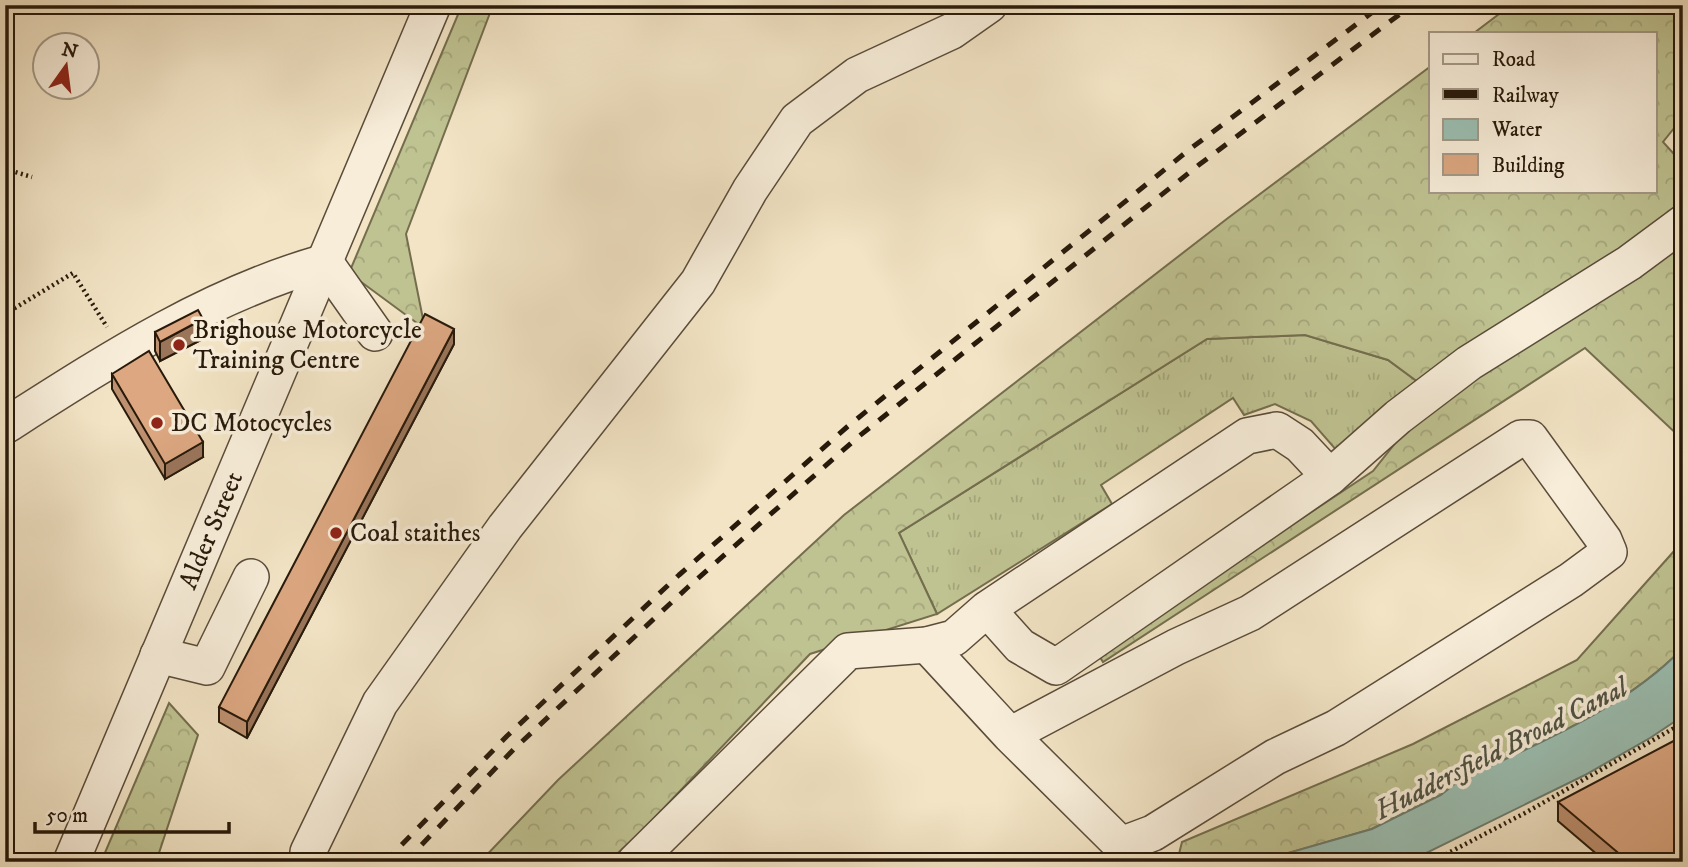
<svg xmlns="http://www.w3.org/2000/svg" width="1688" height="867" viewBox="0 0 1688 867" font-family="'IM FELL DW Pica',serif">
<defs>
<pattern id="grass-tufts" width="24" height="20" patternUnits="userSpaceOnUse" patternTransform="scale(1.75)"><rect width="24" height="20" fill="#bfc291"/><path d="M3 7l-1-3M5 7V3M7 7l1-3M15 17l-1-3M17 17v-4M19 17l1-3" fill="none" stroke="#a4a67c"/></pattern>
<pattern id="forest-crowns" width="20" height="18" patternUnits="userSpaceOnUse" patternTransform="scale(1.75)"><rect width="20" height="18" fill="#bfc291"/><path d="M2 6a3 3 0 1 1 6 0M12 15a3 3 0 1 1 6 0" fill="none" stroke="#a4a67c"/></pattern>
</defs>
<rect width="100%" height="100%" fill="#f2e4c5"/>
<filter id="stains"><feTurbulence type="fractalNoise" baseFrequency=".00286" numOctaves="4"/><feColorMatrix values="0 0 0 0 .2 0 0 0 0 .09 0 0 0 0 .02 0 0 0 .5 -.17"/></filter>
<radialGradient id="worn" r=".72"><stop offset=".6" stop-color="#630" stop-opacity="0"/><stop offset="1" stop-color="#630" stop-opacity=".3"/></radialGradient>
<path fill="url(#grass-tufts)" stroke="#746e4e" stroke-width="2" d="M1305,335l83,25 34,25 -85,66 -26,-30 -36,-17 -31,11 -11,-17 -132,87 11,19 -175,110 -38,-81 308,-194z"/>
<path fill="url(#forest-crowns)" stroke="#746e4e" stroke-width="2" d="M462,5h31l-87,229 19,95 -76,-56z
M1511,5h172v112l-20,25 20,22v47l-261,174 -34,-25 -83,-25 -98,4 -308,194 38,81 -127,40 -168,177 -34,31h-128l78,-82 286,-265 384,-297 203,-152v125h224v-158h-181z
M1683,245v195l-98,-92 -482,314 -5,-8 275,-183 32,-40 48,-45 176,-110z
M1683,541v107c-61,63 -148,96 -226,134l-16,13 -69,34 -115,33h-80l5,-20 231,-98 164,-84z
M169,703l29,32 -42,127h-55z"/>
<path fill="#9bbfb2" stroke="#6d7d6f" stroke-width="2" d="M1683,648v68l-33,22 -65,37 -177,87h-151l115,-33 69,-34 16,-13c78,-38 165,-71 226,-134z"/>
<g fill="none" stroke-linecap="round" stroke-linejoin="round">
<defs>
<g id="minor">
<path d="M325,262l50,71"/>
<path d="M5,426c102,-65 203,-131 320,-164"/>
<path d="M1330,477l68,-60 71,-54 160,-100 54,-40"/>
<path d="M927,645l83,90 111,110 32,-12 122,-76 61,-29 235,-148 38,-28 -5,-12 -74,-102h-9l-271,175 -74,34 -166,88"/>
<path d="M158,655l49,12 44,-90"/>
<path d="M308,852l72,-149 125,-176 193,-245 52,-92 47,-70 60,-45 95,-44 37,-26"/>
<path id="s1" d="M71,862l362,-857"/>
<path d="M635,862l213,-211 79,-6 27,-7 33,-29 260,-173 30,-6 23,15 30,32 -274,190 -36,-21 -33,-37"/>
</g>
</defs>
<use href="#minor" stroke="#5a4c3a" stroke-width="38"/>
<path stroke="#281a0b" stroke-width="4.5" stroke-dasharray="2 3.5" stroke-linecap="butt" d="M5,169l27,8
M5,314l68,-41 34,54
M1431,862l94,-49 158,-90"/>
<use href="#minor" stroke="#f7edd9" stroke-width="35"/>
<path stroke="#281a0b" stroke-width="5" stroke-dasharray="12 12" stroke-linecap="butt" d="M385,862l122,-126 172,-161 168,-148 343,-278 192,-144
M405,862l110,-114 172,-160 171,-151 342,-273 212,-159"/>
</g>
<path fill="#bd906f" stroke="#281a0b" stroke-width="2" d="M155,332l48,7 -43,22 -5,-10z
M454,344l-207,394 -28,-16v-15z
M112,374l91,83 -38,22 -53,-90z
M1558,802l125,60h-77l-48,-41z"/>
<path fill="#9a755a" stroke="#281a0b" stroke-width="2" d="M203,319v20l-43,22v-19z
M454,329v15l-207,394v-16z
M203,442v15l-38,22v-15z
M1656,854v8h-6z"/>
<path fill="#dca781" stroke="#281a0b" stroke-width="2" d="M198,310l5,9 -43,23 -5,-10z
M425,314l29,15 -207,393 -28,-15z
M149,351l54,91 -38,22 -53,-90z
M1683,736v126h-17l-10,-8 -6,8h-21l-71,-60z
M1518,854l3,8h-18z"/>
<g fill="#8f2418" stroke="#f7edd9" stroke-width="2.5">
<circle cx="179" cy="345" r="7"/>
<circle cx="157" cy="423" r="7"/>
<circle cx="336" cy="533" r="7"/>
</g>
<g text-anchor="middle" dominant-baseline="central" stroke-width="7" stroke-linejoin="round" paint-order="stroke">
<g font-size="26" fill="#281a0b" stroke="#f7edd9" text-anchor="start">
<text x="193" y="330">Brighouse Motorcycle<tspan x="193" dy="30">Training Centre</tspan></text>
<text x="171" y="423">DC Motocycles</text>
<text x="350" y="533">Coal staithes</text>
</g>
<g font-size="26" fill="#281a0b" stroke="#f7edd9">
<text stroke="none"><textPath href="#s1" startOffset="360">Alder Street</textPath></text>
</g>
<g font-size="28" font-style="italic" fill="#505445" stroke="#f7edd9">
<text transform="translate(1501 749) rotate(-27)">Huddersfield Broad Canal</text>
</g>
</g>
<rect width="1688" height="867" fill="none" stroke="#f2e4c5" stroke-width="28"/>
<rect x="7" y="7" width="1674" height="853" fill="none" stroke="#281a0b" stroke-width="3.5"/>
<rect x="14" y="14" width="1660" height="839" fill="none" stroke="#281a0b" stroke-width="2"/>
<rect x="1429" y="32" width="228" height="161" fill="#f7edd9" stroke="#a49987" stroke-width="2"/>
<rect x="1443" y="54" width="35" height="10" fill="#f7edd9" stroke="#a49987" stroke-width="2"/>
<text x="1492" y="66" font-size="21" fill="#281a0b">Road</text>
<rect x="1443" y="89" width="35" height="10" fill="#281a0b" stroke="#a49987" stroke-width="2"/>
<text x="1492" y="102" font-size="21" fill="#281a0b">Railway</text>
<rect x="1443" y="119" width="35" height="21" fill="#9bbfb2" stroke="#a49987" stroke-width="2"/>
<text x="1492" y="136" font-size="21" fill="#281a0b">Water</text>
<rect x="1443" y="154" width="35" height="21" fill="#dca781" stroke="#a49987" stroke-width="2"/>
<text x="1492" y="172" font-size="21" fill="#281a0b">Building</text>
<g transform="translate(66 66) rotate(14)"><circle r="33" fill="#f7edd9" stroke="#a49987" stroke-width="2"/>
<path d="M0-5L12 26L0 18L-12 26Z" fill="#8f2418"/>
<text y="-10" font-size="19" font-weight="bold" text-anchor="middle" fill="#281a0b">N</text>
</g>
<path d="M35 822v10h194v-10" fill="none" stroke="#281a0b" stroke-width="3.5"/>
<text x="46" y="822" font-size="21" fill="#281a0b" stroke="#f7edd9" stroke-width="5" paint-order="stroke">50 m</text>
<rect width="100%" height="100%" filter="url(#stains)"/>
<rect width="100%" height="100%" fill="url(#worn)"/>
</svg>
